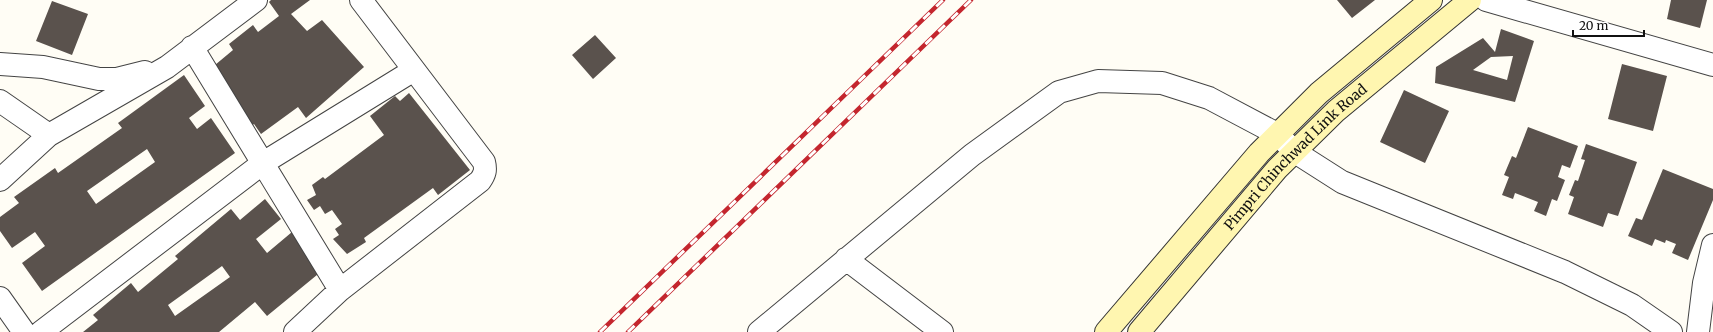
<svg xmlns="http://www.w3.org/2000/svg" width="1713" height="332" viewBox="0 0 1713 332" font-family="Merriweather,serif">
<rect width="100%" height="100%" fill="#fffdf5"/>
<path fill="#5a524d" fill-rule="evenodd" d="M271,0h39l-19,14 16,17 15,-11 42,47 -58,51 -8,-11 -37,27 -7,-10 -4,3 -41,-57 24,-20 -4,-6 24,-19 5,7 21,-16 -10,-14z
M1337,0h38l-23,18z
M1671,0h36l-7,28 -33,-9z
M52,1l36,13 -16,41 -36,-14z
M1501,29l33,12 -19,61 -80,-19 1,-16 47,-29 12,14zM1513,56l-6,24 -34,-10 18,-13z
M595,35l21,23 -23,21 -21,-24z
M1622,64l45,12 -14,55 -45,-12z
M184,75l21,31 -16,12 8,11 14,-11 24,35 -193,138 -20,-28 23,-17 -10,-14 -23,16 -12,-17v-14l19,-14 -5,-6 41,-29 3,5 64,-45 -4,-5zM147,149l8,13 -59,42 -9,-13z
M1404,90l45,21 -24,52 -45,-21z
M409,93l61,77 -32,25 -5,-7 -69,50 2,4 -19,12 -14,-15 6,-4 -4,-6 7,-5 -10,-14 -7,4 -5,-8 -6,4 -7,-10 9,-5 -4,-10 11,-8 2,2 59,-44 -14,-19 25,-20 5,5z
M1528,127l50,19 -8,22 -8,-3 -4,12 7,3 -8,21 -5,-2 -6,17 -12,-5 4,-9 -23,-9 -2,6 -11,-4 7,-18 -5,-2 8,-19 4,2z
M1586,144l51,18 -19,54 -10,-3 -5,14 -35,-13 6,-17 -5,-2 6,-15 3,1 7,-21 -4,-1z
M1663,169l50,20v11l-25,60 -16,-7 4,-9 -10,-4 -1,3 -10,-4 -3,7 -24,-10 8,-18 6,2z
M265,199l16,20 -25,20 11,14 25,-21 31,38 -56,46 -12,-14 -36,30h-136l15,-12 -5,-5 38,-32 7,9 40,-33 -3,-3 56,-47 9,11zM222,266l8,11 -55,39 -7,-11z"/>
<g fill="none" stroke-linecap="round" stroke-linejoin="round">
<defs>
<path id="minor" d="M1486,0l227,65
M192,47l148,243
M0,64l43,3 56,12h18l28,-7
M0,101l49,34
M0,180l49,-45 118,-68 89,-67
M846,259l96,73
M0,298l24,34
M41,332l222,-169 151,-93
M295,332l45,-42 140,-109c5,-7 6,-11 4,-19l-123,-162
M759,332l213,-177 87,-63 39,-11 64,2 47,15 68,36 18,18 47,30 223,90 67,33 39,27
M1698,332l6,-49 9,-38"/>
<g id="secondary">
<path d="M1106,332l153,-179 60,-60 112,-93"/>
<path id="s1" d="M1139,332l138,-163 59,-58 134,-111"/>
</g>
</defs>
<use href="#minor" stroke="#444" stroke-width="24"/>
<use href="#secondary" stroke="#333" stroke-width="24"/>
<use href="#minor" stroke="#fff" stroke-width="22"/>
<use href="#secondary" stroke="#fff6b0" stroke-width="22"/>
<defs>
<path id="rail" d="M600,332l343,-332
M628,332l343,-332"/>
</defs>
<use href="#rail" stroke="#c4262e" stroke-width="4.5"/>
<use href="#rail" stroke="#fff" stroke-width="3" stroke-dasharray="9" stroke-linecap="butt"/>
</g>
<g text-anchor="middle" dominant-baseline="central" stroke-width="4" stroke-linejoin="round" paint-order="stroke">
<g font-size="14" fill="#111" stroke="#fff">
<text stroke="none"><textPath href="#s1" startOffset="235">Pimpri Chinchwad Link Road</textPath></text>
</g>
</g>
<path d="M1573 30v6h71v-6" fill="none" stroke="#111111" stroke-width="2"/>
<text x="1579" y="30" font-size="12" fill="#111111" stroke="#ffffff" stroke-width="3" paint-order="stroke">20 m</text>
</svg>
